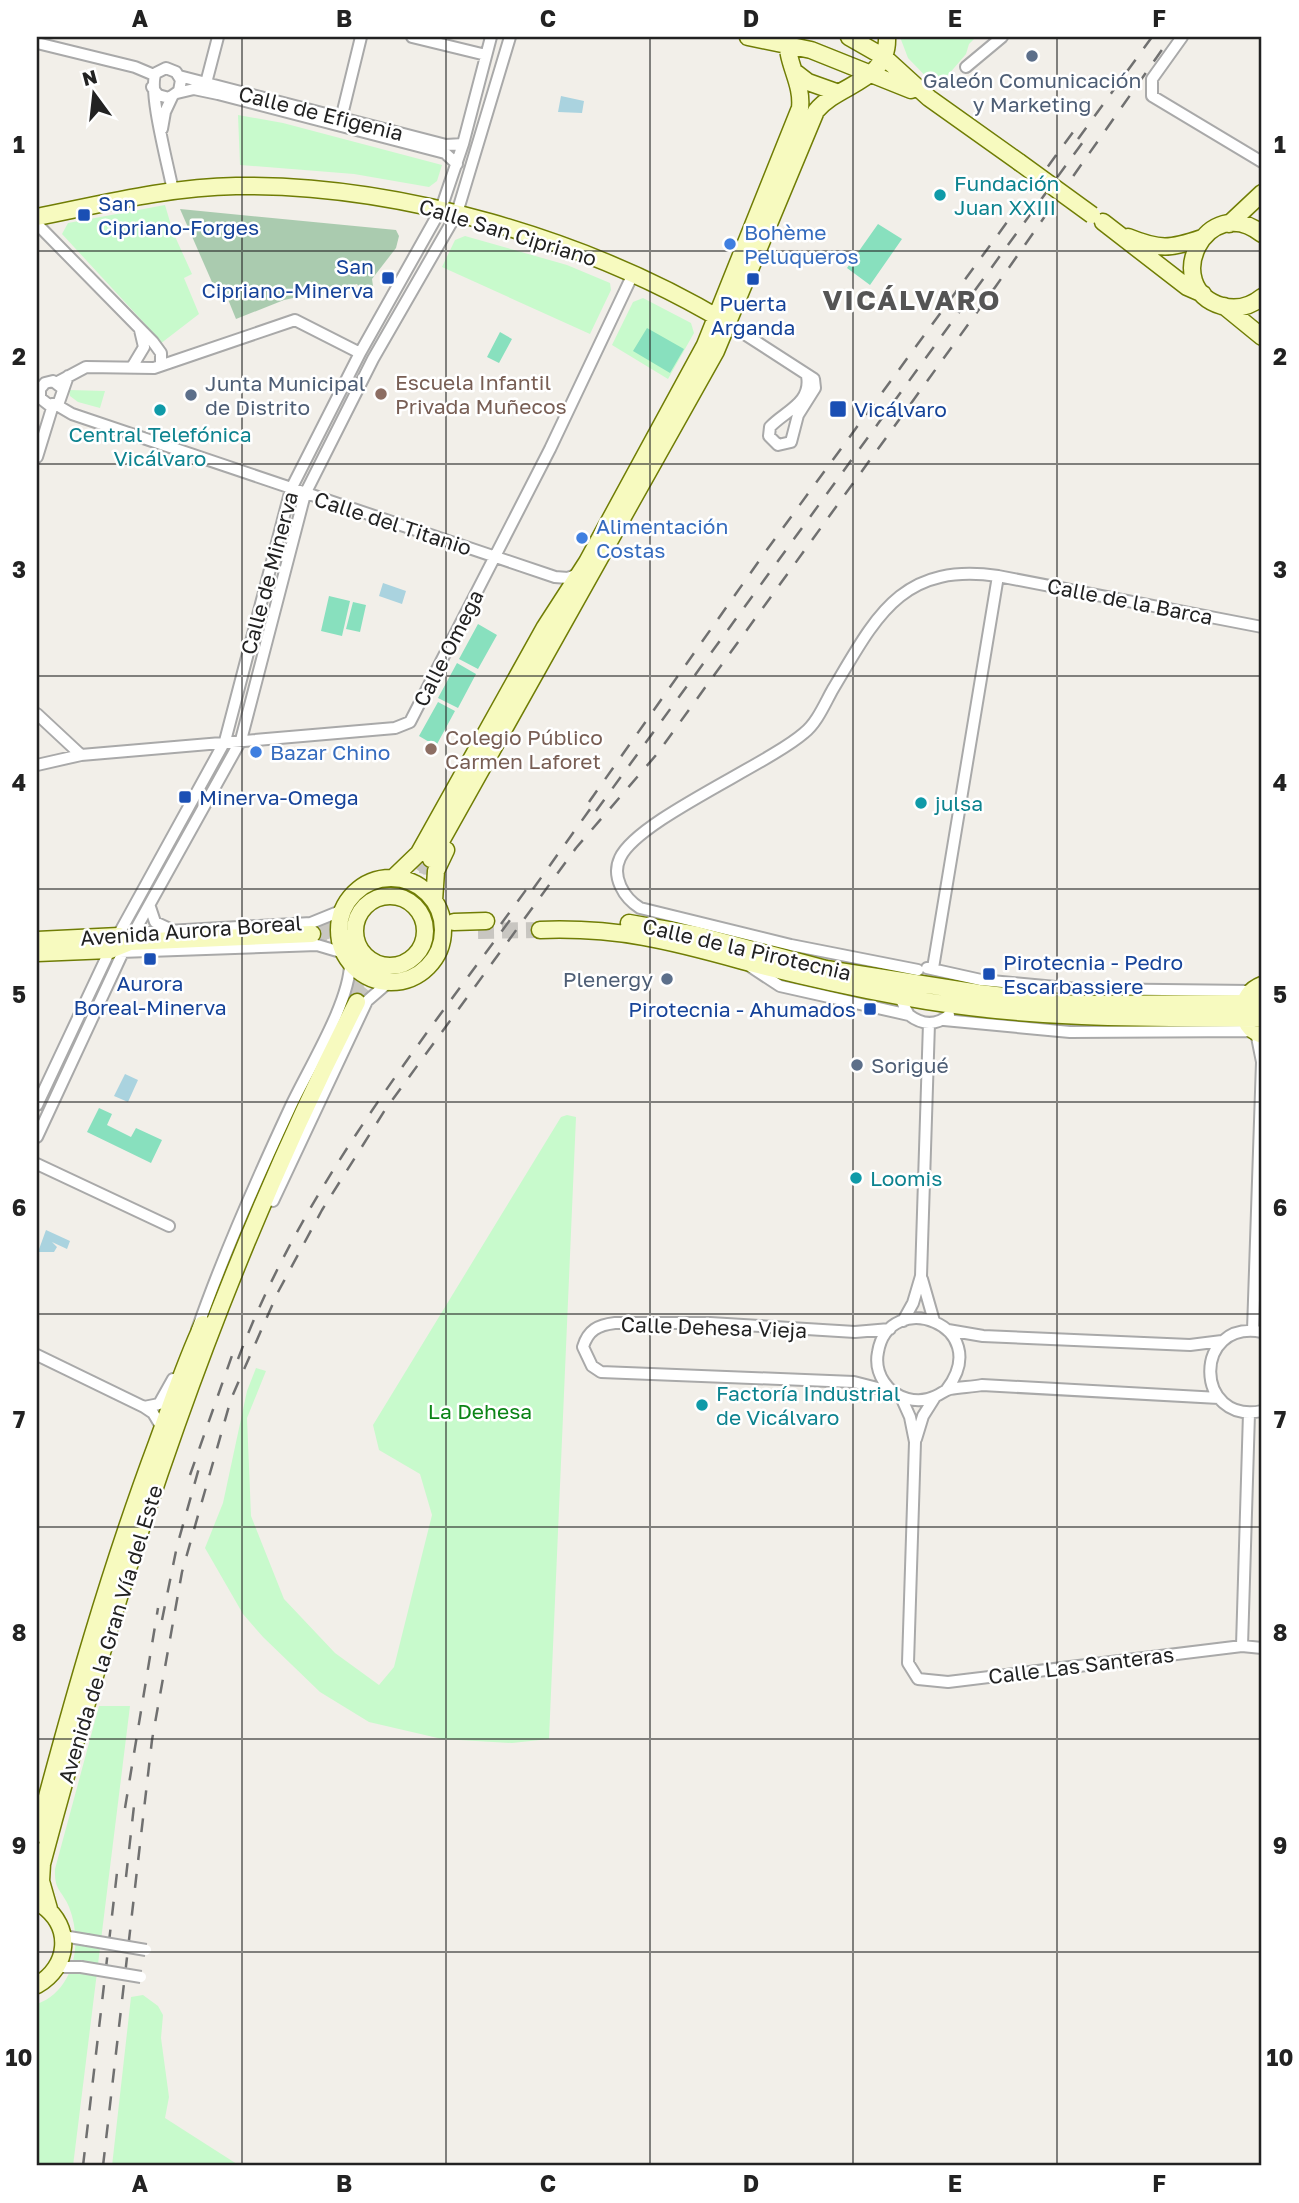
<svg xmlns="http://www.w3.org/2000/svg" width="1299" height="2203" viewBox="0 0 1299 2203" font-family="'Golos Text',sans-serif">
<rect width="100%" height="100%" fill="#f2efe9"/>
<path fill="#aacbaf" d="M180,209l216,21 3,6 -3,12 -24,31 1,7 -14,1 -2,-3 -73,16 -48,19 -13,-32 -8,2z"/>
<path fill="#c8facc" d="M900,37h88l-13,1 -6,6 -3,10 -29,34 -29,-30z
M238,115l45,8 159,42 -5,16 -8,6 -75,-13 -114,-9z
M165,205l8,27 19,42 -8,4 15,36 -39,30 -15,-15 2,-3 -85,-92 6,-11z
M465,236l102,29 43,18 1,7 -21,44 -148,-67 13,-27z
M643,298l48,25 3,10 -26,46 -56,-34 21,-43z
M69,390l36,1 -5,17 -22,-6 -8,-6z
M567,1115l9,2 -27,622 -37,4 -70,-4 -73,-17 -49,-30 -57,-55 -20,-23 -38,-66 18,-45 24,-112 9,-23 10,3 -19,47 4,98 33,83 51,54 44,32 15,-18 38,-152 -12,-41 -41,-24 -6,-25 188,-308z
M99,1706h31l-57,460h-36v-162c38,-14 46,-62 32,-97 -7,-17 -15,-16 -14,-38z
M143,1995l15,11 5,9 -2,23 8,59 -4,21 75,48h-128l19,-169z"/>
<path fill="#88e0be" d="M878,224l24,15 -32,46 -23,-17z
M647,328l37,21 -14,24 -37,-22z
M500,332l12,7 -13,24 -12,-6z
M329,596l21,5 -8,35 -21,-5z
M353,602l13,3 -6,27 -14,-3z
M478,624l19,11 -19,34 -19,-10z
M457,663l19,11 -18,34 -20,-10z
M438,702l17,9 -19,35 -17,-10z
M99,1108l13,6 -5,11 24,12 5,-9 26,12 -11,23 -64,-31z"/>
<path fill="#aad3df" d="M561,96l23,5 -2,12 -24,-1z
M383,583l23,8 -4,13 -23,-8z
M125,1074l13,6 -10,22 -14,-6z
M46,1230l24,11 -3,8 -15,-7 5,5 -3,5h-16z"/>
<g fill="none" stroke-linecap="round" stroke-linejoin="round">
<path stroke="#c8c6c1" stroke-width="16" stroke-dasharray="16 8" stroke-linecap="butt" d="M403,889l25,-32
M420,898l10,-35
M435,922h19
M478,931l62,-1
M320,933l28,-8
M312,934l38,10
M435,935l20,-3
M353,996l9,-34
M357,1002l25,-31"/>
<defs>
<path id="street" d="M412,37l74,18
M1182,37l-30,42v17l110,66
M37,43l98,24 19,8
M966,67l36,-30
M179,76l267,69 17,-1
M206,83l12,-46
M152,87l6,8 11,3 10,-7 2,-11 -5,-8 -10,-4 -10,5c-9,15 13,96 17,118
M177,93l17,-4 24,5 227,59 12,11
M340,123l21,-86
M162,129l3,-17 7,-15
M37,224l116,118 8,11v12
M729,324l85,55 1,9 -17,27 -7,27 -13,3 -9,-9 1,-9c15,-16 42,-24 37,-51
M132,367l12,-20 -4,-17
M56,383l30,-16 68,1 141,-48 65,33
M62,388l-9,-7 -8,2 -5,6v9l9,7 10,-3 9,-26
M55,404l17,10 483,163 13,1 10,-4
M37,457l16,-52
M37,714l44,41
M37,765l44,-10 314,-27 15,-6 140,-273 83,-175
M150,907l5,15 15,7
M132,933l179,-10 32,-13
M120,952l197,-7 27,8
M751,967l29,19 129,29c13,10 27,11 40,0
M927,968l54,12 96,9 174,2
M933,968l65,-392
M918,970l-127,-25 -151,-37c-16,-10 -29,-31 -20,-50 17,-38 147,-93 184,-125 13,-10 21,-30 29,-44 43,-72 68,-127 165,-113l264,51
M902,991v11l7,13
M944,1020l126,12 183,-1
M37,1105l73,-155 115,-209 66,-252 69,-136 81,-144 22,-65 28,-107
M37,1137l86,-185 118,-212 64,-246 68,-135 84,-146 53,-176
M37,1164l132,62
M273,1201l94,-200 22,-19
M922,1279l12,42
M903,1321l10,-18 8,-27 8,-253
M890,1329l-35,3 -145,-9h-95c-17,2 -27,7 -32,24l9,19 9,6 253,10 39,10
M197,1330c26,-75 59,-149 93,-222 17,-37 61,-107 60,-146
M948,1330l35,6 207,9 32,-4
M1253,1330l9,-268 -6,-30
M1262,1332c-70,-13 -68,93 0,79
M37,1355l107,52 9,6 9,15
M947,1389c48,-64 -58,-102 -69,-37 -2,10 0,21 6,30 11,17 34,23 52,14 5,-2 9,-6 14,-7 10,-2 22,-2 32,-4l237,13
M901,1397l9,20 5,25 -7,221 10,16 30,3 294,-36 20,2
M144,1407l15,-3 14,-25
M916,1439l7,-23 12,-19
M1242,1646l7,-233
M63,1936l24,4
M57,1967h24"/>
<path id="secondary" d="M748,37l63,13 100,40
M849,37l35,20 45,41 90,64
M795,72l13,10 28,10
M37,217c65,-13 132,-30 199,-31 163,-2 351,53 491,137
M1103,222l84,65 16,7
M1229,224l33,-31
M1262,234c-55,-44 -103,53 -40,72 15,4 29,0 40,-9
M1128,237c32,13 42,12 74,1
M1224,306l38,31
M431,859l285,-508 100,-240c23,-28 73,-29 71,-74
M393,878l26,-25 126,-226 42,-65 118,-217 95,-237c3,-26 -15,-46 -12,-71
M339 930a52 52 0 1 1 104 0a52 52 0 1 1-104 0Z
M355 931a35 35 0 1 1 70 0a35 35 0 1 1-70 0Z
M434,901l2,-30 10,-21
M454,922l32,-1
M629,923l68,12 129,34 153,24 95,11 188,-1
M540,930c77,-3 131,11 203,31 53,14 107,26 160,36 118,22 240,22 359,21
M37,940l82,-4 11,6
M37,953l73,-3 20,-8 182,-8
M1262,985c-24,9 -25,41 0,50
M37,1834c35,-132 72,-263 120,-391 15,-40 28,-81 46,-119
M49,1909l-8,-28 1,-17c79,-296 175,-588 315,-862
M37,1985c32,-18 36,-58 5,-80"/>
</defs>
<use href="#street" stroke="#a9a9a9" stroke-width="14"/>
<use href="#secondary" stroke="#707d05" stroke-width="19"/>
<use href="#street" stroke="#fff" stroke-width="10"/>
<use href="#secondary" stroke="#f7fabf" stroke-width="16"/>
<path stroke="#707070" stroke-width="2.5" stroke-dasharray="14 14" stroke-linecap="butt" d="M1078,139l74,-102
M589,802l177,-251 313,-427
M596,811l492,-676
M533,889l65,-91
M501,924l33,-45
M238,1359c62,-164 169,-299 272,-439
M190,1475l45,-128
M162,1620l15,-74 22,-78
M125,1808l33,-200
M126,1877l9,-80
M83,2166l35,-302
M103,2166l49,-426 30,-168 49,-173 47,-107 44,-82 63,-100 191,-262 81,-94 339,-468 175,-249"/>
<defs>
<path id="street-bridge" d="M87,1940l59,10
M81,1967l60,10"/>
<path id="secondary-bridge" d="M1019,162l73,53"/>
</defs>
<use href="#street-bridge" stroke="#a9a9a9" stroke-width="14" stroke-linecap="butt"/>
<use href="#secondary-bridge" stroke="#707d05" stroke-width="19" stroke-linecap="butt"/>
<use href="#street-bridge" stroke="#fff" stroke-width="10"/>
<use href="#secondary-bridge" stroke="#f7fabf" stroke-width="16"/>
</g>
<path fill="none" stroke="#222" stroke-width="2" stroke-opacity="0.55" d="M242,37v2129M446,37v2129M650,37v2129M853,37v2129M1057,37v2129M37,251h1225M37,464h1225M37,676h1225M37,889h1225M37,1102h1225M37,1314h1225M37,1527h1225M37,1739h1225M37,1952h1225"/>
<g fill="#5c6f8a" stroke="#fff" stroke-width="2.5">
<circle cx="1032" cy="56" r="7"/>
<circle cx="191" cy="395" r="7"/>
<circle cx="667" cy="979" r="7"/>
<circle cx="857" cy="1065" r="7"/>
</g>
<g fill="#0f9aa8" stroke="#fff" stroke-width="2.5">
<circle cx="940" cy="195" r="7"/>
<circle cx="160" cy="410" r="7"/>
<circle cx="921" cy="803" r="7"/>
<circle cx="856" cy="1178" r="7"/>
<circle cx="702" cy="1405" r="7"/>
</g>
<g fill="#1a4fb4" stroke="#fff" stroke-width="2.5">
<rect x="77" y="208" width="14" height="14" rx="3.5"/>
<rect x="381" y="271" width="14" height="14" rx="3.5"/>
<rect x="746" y="272" width="14" height="14" rx="3.5"/>
<rect x="829" y="400" width="18" height="18" rx="3.5"/>
<rect x="178" y="790" width="14" height="14" rx="3.5"/>
<rect x="143" y="952" width="14" height="14" rx="3.5"/>
<rect x="982" y="967" width="14" height="14" rx="3.5"/>
<rect x="863" y="1002" width="14" height="14" rx="3.5"/>
</g>
<g fill="#3f7fe0" stroke="#fff" stroke-width="2.5">
<circle cx="730" cy="244" r="7"/>
<circle cx="582" cy="538" r="7"/>
<circle cx="256" cy="752" r="7"/>
</g>
<g fill="#8d6e63" stroke="#fff" stroke-width="2.5">
<circle cx="381" cy="394" r="7"/>
<circle cx="431" cy="749" r="7"/>
</g>
<g text-anchor="middle" dominant-baseline="central" stroke-width="5" stroke-linejoin="round" paint-order="stroke">
<g font-size="21" fill="#4e5e75" stroke="#fff" text-anchor="start">
<text x="1032" y="80" text-anchor="middle">Galeón Comunicación<tspan x="1032" dy="24">y Marketing</tspan></text>
<text x="205" y="383">Junta Municipal<tspan x="205" dy="24">de Distrito</tspan></text>
<text x="653" y="979" text-anchor="end">Plenergy</text>
<text x="871" y="1065">Sorigué</text>
</g>
<g font-size="21" fill="#222" stroke="#fff">
<text transform="translate(321 113) rotate(14)">Calle de Efigenia</text>
<text transform="translate(508 232) rotate(17)">Calle San Cipriano</text>
<text transform="translate(393 523) rotate(18)">Calle del Titanio</text>
<text transform="translate(269 573) rotate(-75)">Calle de Minerva</text>
<text transform="translate(1130 601) rotate(11)">Calle de la Barca</text>
<text transform="translate(448 648) rotate(-63)">Calle Omega</text>
<text transform="translate(191 930) rotate(-4)">Avenida Aurora Boreal</text>
<text transform="translate(747 949) rotate(13)">Calle de la Pirotecnia</text>
<text transform="translate(714 1327) rotate(2)">Calle Dehesa Vieja</text>
<text transform="translate(110 1634) rotate(-73)">Avenida de la Gran Vía del Este</text>
<text transform="translate(1081 1665) rotate(-7)">Calle Las Santeras</text>
</g>
<g font-size="21" fill="#0d838f" stroke="#fff" text-anchor="start">
<text x="954" y="183">Fundación<tspan x="954" dy="24">Juan XXIII</tspan></text>
<text x="160" y="434" text-anchor="middle">Central Telefónica<tspan x="160" dy="24">Vicálvaro</tspan></text>
<text x="935" y="803">julsa</text>
<text x="870" y="1178">Loomis</text>
<text x="716" y="1393">Factoría Industrial<tspan x="716" dy="24">de Vicálvaro</tspan></text>
</g>
<g font-size="21" fill="#164399" stroke="#fff" text-anchor="start">
<text x="98" y="203">San<tspan x="98" dy="24">Cipriano-Forges</tspan></text>
<text x="374" y="266" text-anchor="end">San<tspan x="374" dy="24">Cipriano-Minerva</tspan></text>
<text x="753" y="303" text-anchor="middle">Puerta<tspan x="753" dy="24">Arganda</tspan></text>
<text x="854" y="409">Vicálvaro</text>
<text x="199" y="797">Minerva-Omega</text>
<text x="1003" y="962">Pirotecnia - Pedro<tspan x="1003" dy="24">Escarbassiere</tspan></text>
<text x="150" y="983" text-anchor="middle">Aurora<tspan x="150" dy="24">Boreal-Minerva</tspan></text>
<text x="856" y="1009" text-anchor="end">Pirotecnia - Ahumados</text>
</g>
<g font-size="21" fill="#366cbe" stroke="#fff" text-anchor="start">
<text x="744" y="232">Bohème<tspan x="744" dy="24">Peluqueros</tspan></text>
<text x="596" y="526">Alimentación<tspan x="596" dy="24">Costas</tspan></text>
<text x="270" y="752">Bazar Chino</text>
</g>
<g font-size="21" fill="#785e54" stroke="#fff" text-anchor="start">
<text x="395" y="382">Escuela Infantil<tspan x="395" dy="24">Privada Muñecos</tspan></text>
<text x="445" y="737">Colegio Público<tspan x="445" dy="24">Carmen Laforet</tspan></text>
</g>
<g font-size="21" fill="#0c8416" stroke="#fff">
<text x="480" y="1411">La Dehesa</text>
</g>
<g font-size="28" font-weight="bold" letter-spacing="2" fill="#555" stroke="#fff">
<text x="912" y="299">VICÁLVARO</text>
</g>
</g>
<rect width="1299" height="2203" fill="none" stroke="#ffffff" stroke-width="77"/>
<g transform="translate(94 94) rotate(345)" stroke="#ffffff" stroke-width="5" paint-order="stroke">
<path d="M0-5L12 26L0 18L-12 26Z" fill="#222222"/>
<text y="-10" font-size="19" font-weight="bold" text-anchor="middle" fill="#222222">N</text>
</g>
<rect x="38" y="38" width="1222" height="2126" fill="none" stroke="#222" stroke-width="2.5"/>
<g font-size="23" text-anchor="middle" font-weight="bold" fill="#222">
<text x="140" y="27">A</text>
<text x="344" y="27">B</text>
<text x="548" y="27">C</text>
<text x="751" y="27">D</text>
<text x="955" y="27">E</text>
<text x="1159" y="27">F</text>
<text x="19" y="153">1</text>
<text x="1280" y="153">1</text>
<text x="19" y="365">2</text>
<text x="1280" y="365">2</text>
<text x="19" y="578">3</text>
<text x="1280" y="578">3</text>
<text x="19" y="791">4</text>
<text x="1280" y="791">4</text>
<text x="19" y="1003">5</text>
<text x="1280" y="1003">5</text>
<text x="19" y="1216">6</text>
<text x="1280" y="1216">6</text>
<text x="19" y="1428">7</text>
<text x="1280" y="1428">7</text>
<text x="19" y="1641">8</text>
<text x="1280" y="1641">8</text>
<text x="19" y="1854">9</text>
<text x="1280" y="1854">9</text>
<text x="19" y="2066">10</text>
<text x="1280" y="2066">10</text>
<text x="140" y="2192">A</text>
<text x="344" y="2192">B</text>
<text x="548" y="2192">C</text>
<text x="751" y="2192">D</text>
<text x="955" y="2192">E</text>
<text x="1159" y="2192">F</text>
</g>
</svg>
